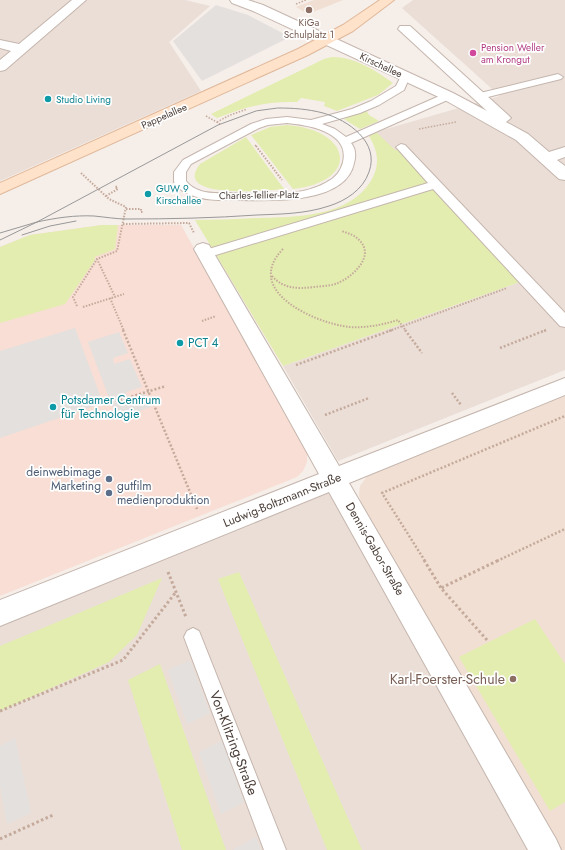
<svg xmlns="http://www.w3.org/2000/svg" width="565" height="850" viewBox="0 0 565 850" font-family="Jost,sans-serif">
<rect width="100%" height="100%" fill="#f6eee9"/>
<path fill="#eaded7" d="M0,0h185l25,6 -41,36 32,49 -201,90z
M413,0h152v370l-227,91 -55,-95 237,-84 -144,-150 124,-36 -98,-88z
M335,479l210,371h-545v-237z"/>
<path fill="#f8ded4" d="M102,225h79l123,220 3,9v8l-4,9 -6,6 -297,119v-349l30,-12z"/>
<path fill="#f0dfd2" d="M314,0h29l-35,14 -12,-7z
M565,392v458h-4l-198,-341 -4,-14 1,-9 8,-11z"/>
<path fill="#e3edb0" d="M332,57c23,0 43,13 61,26l-15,12 -41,16 -13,-5 1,-4 -24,-4 -4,4c-31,-1 -52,5 -80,16l-6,-4 113,-55z
M366,110l3,5 10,6 -19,8 -16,-10z
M287,125c66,5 73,57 6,64l-42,-54 19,-8z
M376,132l19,18h3l122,132 -237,84 -88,-146c20,0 41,-1 61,-2 38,-1 94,0 116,-39 8,-15 6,-28 -3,-43z
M246,137l38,52c-14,1 -113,12 -84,-25z
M102,225h16l-3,24 -20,8v3l-30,44 -65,19v-76l30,-12z
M239,572l123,278h-35l-109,-271z
M162,578l-25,57 -28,27 -109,49v-65z
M535,619l30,45v138l-15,9 -91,-154z
M160,664l66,186h-44l-54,-170z"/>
<path fill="#e4e0de" d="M216,5l32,10 42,22 -88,44 -29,-40z
M75,328l28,75 -103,35v-87z
M119,332l9,21 -15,5 1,6 16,-5 12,28 -16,5 2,7 17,-6 6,14 -34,12 -29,-77z
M190,660l20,53 -23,11 -19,-54z
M15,738l16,75 -24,11 -7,-39v-39z
M222,741l22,61 -23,12 -22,-62z
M256,837l5,13h-28z"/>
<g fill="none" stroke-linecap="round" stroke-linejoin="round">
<defs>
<path id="lane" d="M405,73l5,3 -6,14 -25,15 -19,8 -38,11 13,5 11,8 98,-43h8l1,2 -1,2 -101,45c5,6 5,13 3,20 -8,41 -83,38 -115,37 -16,0 -33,1 -48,-5 -7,-2 -13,-7 -17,-13v-10l9,-12 68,-36 15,-5 21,-2 24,3 41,-11 19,-8 25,-15 6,-12zM287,123c22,2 63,9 56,39 -2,9 -8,16 -16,20 -27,16 -66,12 -96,11 -10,0 -21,1 -30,-2 -6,-2 -11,-5 -15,-10v-9l5,-8 68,-36 9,-3z
M558,74l5,3 -2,2 -81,20 -5,-3 1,-2z
M401,144l4,1 160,168v14l-5,-1 -127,-137 -227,69 -4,-1 -2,-3 2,-3 226,-68 -32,-36z
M193,628l6,3 87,219h-22l-80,-213 3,-6z"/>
<path id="street" d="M72,0h14l-81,70 -5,1v-11l11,-9 -11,-3v-8l19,4z
M230,0h18l15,5 190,88 34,18 -89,-82 2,-3h10l98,89 3,3 -5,4 22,12 21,18 16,-5v10l-8,3 8,6v14l-6,-1 -43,-39 -73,-41 -190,-88 -21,-8z
M203,243l6,2 130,221 226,-88v17l-216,88 207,356 5,11h-33l-199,-358 -329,134v-26l319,-126 -125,-225 3,-4z"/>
<path id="secondary" d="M380,0h14l-41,31 -45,24 -308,139v-11l298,-134 45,-24z"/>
</defs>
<use href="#lane" stroke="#c5b6ae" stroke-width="2"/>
<use href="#street" stroke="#c5b6ae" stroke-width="2"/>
<use href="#secondary" stroke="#dfb89a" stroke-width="2"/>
<path stroke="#c5aa9b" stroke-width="1.5" stroke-dasharray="1.5 1.5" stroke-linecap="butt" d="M296,4l10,-4
M206,116l14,8
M217,122l13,-7 17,-6
M419,129l37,-7
M255,145l2,2"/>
<path stroke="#c5aa9b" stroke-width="2" stroke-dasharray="1.5 1.5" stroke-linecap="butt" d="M256,146l26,34
M81,173l28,26 17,8 -9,44 -20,8 18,38
M106,196l12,-7 -3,-2 3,-1
M126,209h15v3h3
M123,224l66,-1 5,10
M283,249c-41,42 32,74 66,78 17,1 33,-2 49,-7l8,11
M272,276c12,13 25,13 42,11 8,-1 17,-1 24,-4 14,-6 37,-26 22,-42 -5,-6 -12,-8 -19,-10
M110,298l14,33
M77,306l-4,-9 24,-38
M83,307l41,-13
M202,321l14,-5
M389,331l118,-43
M544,331l2,-1"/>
<path stroke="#c5aa9b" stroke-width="2.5" stroke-dasharray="2 2" stroke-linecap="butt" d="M123,330l74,179
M405,330l17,23
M500,348l46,-18
M296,365l96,-35
M452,393l9,12
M120,400l46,-14
M325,415l44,-17
M425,561l-43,-68 183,-77
M497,561l68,-32"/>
<path stroke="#c5aa9b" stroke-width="3" stroke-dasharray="2.5 2.5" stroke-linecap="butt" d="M424,560l17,28
M168,572l18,45
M487,640l-46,-52 58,-28
M0,711l123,-51 53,-68
M0,839l53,-24"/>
<use href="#lane" fill="#fff" fill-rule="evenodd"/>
<use href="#street" fill="#fff" fill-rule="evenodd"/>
<use href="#secondary" fill="#ffe2ca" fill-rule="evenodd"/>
<path stroke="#999" stroke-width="1" d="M278,108c15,0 30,1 45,5 25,7 57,29 46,59 -6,18 -24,29 -40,34 -24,8 -48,8 -72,9 -43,3 -87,4 -130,4 -11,0 -22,-2 -33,-3 -19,-1 -39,2 -57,6l181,-97 38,-14z
M0,233l37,-11
M22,235l28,-9 26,-5
M0,240l37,-18"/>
</g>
<g fill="#8d6e63" stroke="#fff" stroke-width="1.5">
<circle cx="309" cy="10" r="4"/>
<circle cx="513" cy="679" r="4"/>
</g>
<circle fill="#d1479c" stroke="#fff" stroke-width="1.5" cx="473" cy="53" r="4"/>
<g fill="#0f9aa8" stroke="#fff" stroke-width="1.5">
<circle cx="48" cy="99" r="4"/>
<circle cx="148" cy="194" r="4"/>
<circle cx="180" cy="343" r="4"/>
<circle cx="53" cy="407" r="4"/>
</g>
<g fill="#5c6f8a" stroke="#fff" stroke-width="1.5">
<circle cx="109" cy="479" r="4"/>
<circle cx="109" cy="493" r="4"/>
</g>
<g text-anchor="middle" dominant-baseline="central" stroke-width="3.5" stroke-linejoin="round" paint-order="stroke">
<g font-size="10" fill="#785e54" stroke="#fff">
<text x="309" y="22">KiGa<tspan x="309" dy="12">Schulplatz 1</tspan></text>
</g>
<g font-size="10" fill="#b23c85" stroke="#fff" text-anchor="start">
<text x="481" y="47">Pension Weller<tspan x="481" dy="12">am Krongut</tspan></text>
</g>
<g font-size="10" fill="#4a3d37" stroke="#fff">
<text transform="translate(381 65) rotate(25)">Kirschallee</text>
<text transform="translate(164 116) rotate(-24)">Pappelallee</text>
<text transform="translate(259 195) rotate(-1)">Charles-Tellier-Platz</text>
</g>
<g font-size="10" fill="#0d838f" stroke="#fff" text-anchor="start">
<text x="56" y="99">Studio Living</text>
<text x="156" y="188">GUW 9<tspan x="156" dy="12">Kirschallee</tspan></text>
</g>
<g font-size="12" fill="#0d838f" stroke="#fff" text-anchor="start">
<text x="188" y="343">PCT 4</text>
<text x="61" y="400">Potsdamer Centrum<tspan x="61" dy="14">für Technologie</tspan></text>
</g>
<g font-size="12" fill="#4e5e75" stroke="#fff" text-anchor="end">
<text x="101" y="472">deinwebimage<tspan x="101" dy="14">Marketing</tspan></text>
<text x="117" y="486" text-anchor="start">gutfilm<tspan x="117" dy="14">medienproduktion</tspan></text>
</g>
<g font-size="12" fill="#4a3d37" stroke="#fff">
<text transform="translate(282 500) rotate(-22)">Ludwig-Boltzmann-Straße</text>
<text transform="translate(375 549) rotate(60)">Dennis-Gabor-Straße</text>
</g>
<g font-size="14" fill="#785e54" stroke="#fff" text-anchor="end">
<text x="505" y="679">Karl-Foerster-Schule</text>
</g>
<g font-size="14" fill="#4a3d37" stroke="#fff">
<text transform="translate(234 743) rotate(69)">Von-Klitzing-Straße</text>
</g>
</g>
</svg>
